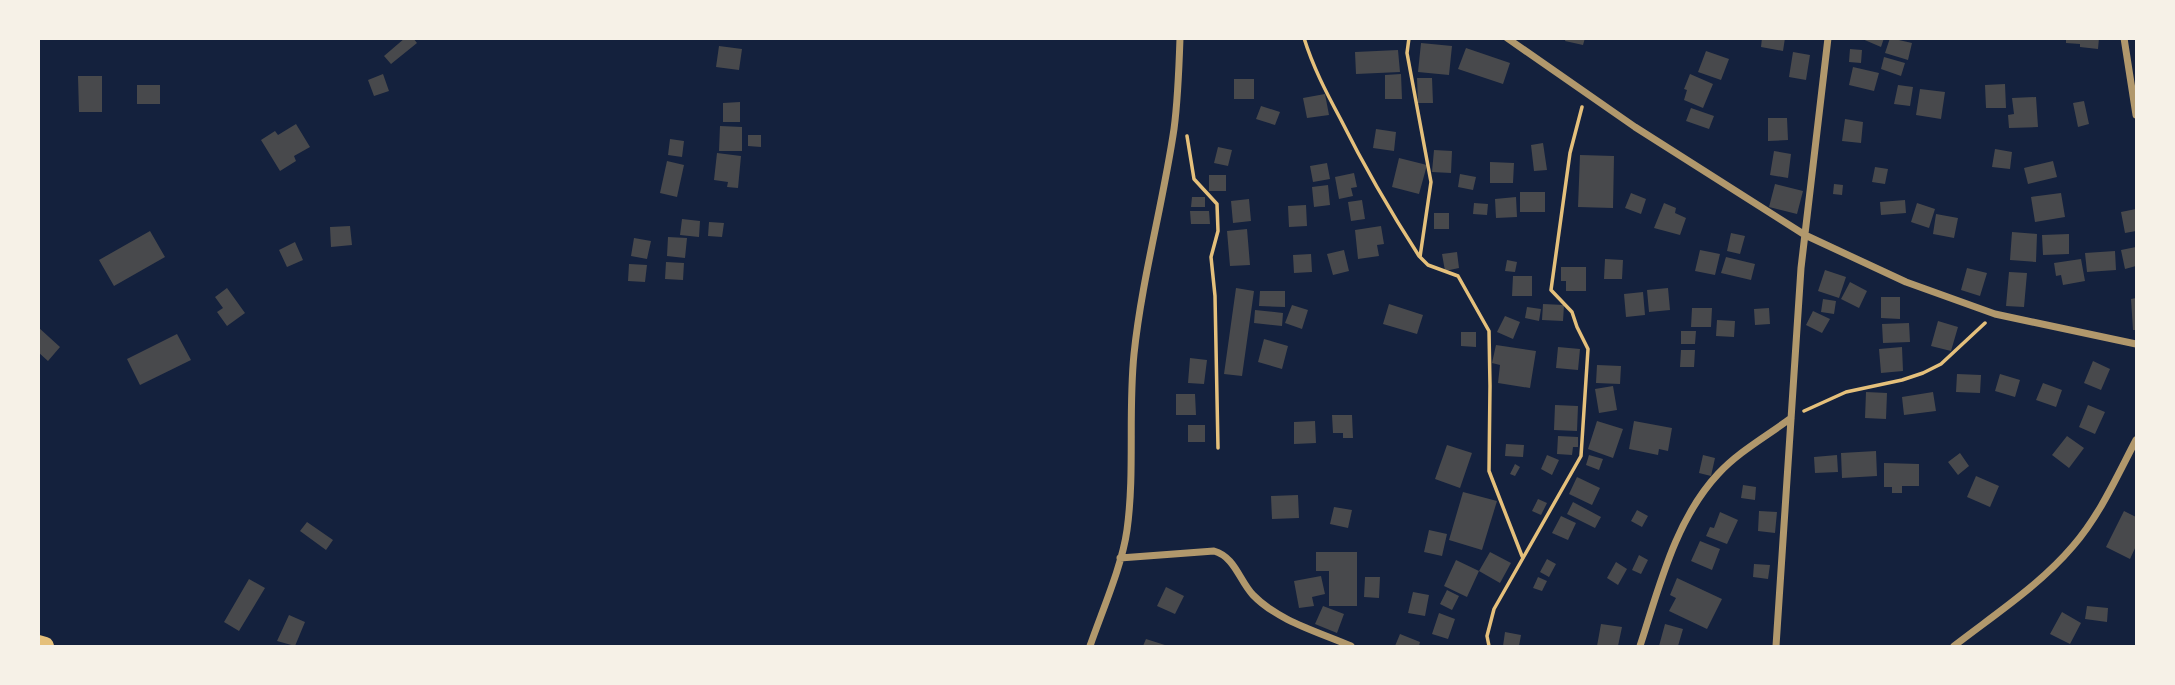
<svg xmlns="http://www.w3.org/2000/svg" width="2175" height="685" viewBox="0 0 2175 685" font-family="'Archivo Narrow',sans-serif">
<rect width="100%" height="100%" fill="#14213d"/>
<path fill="#48494c" d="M405,38h8l4,5 -26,21 -7,-8z
M1566,38h19l-2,7 -18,-4z
M1762,38h23l-2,13 -22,-4z
M1860,38h24l-3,9z
M1890,38l22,5 -4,17 -23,-7z
M2066,38h33l-1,11 -18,-2v-3l-14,-1z
M1421,43l31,3 -3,29 -31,-3z
M719,46l23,3 -3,21 -23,-3z
M1466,48l44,15 -7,21 -45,-15z
M1850,49l12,1 -1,13 -12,-1z
M1398,50l2,22 -44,2 -1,-22z
M1706,51l23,8 -8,21 -23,-8z
M1793,52l17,3 -4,25 -17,-3z
M1884,57l21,6 -4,13 -20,-7z
M1853,67l26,6 -5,18 -25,-6z
M383,74l6,17 -15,5 -6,-16z
M1401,74l1,25h-17v-24z
M1690,74l23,10 -10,24 -19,-8 3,-10 -3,-1z
M78,76h24v36h-23z
M1417,78h15l1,25h-15z
M1234,79h20v20h-20z
M2005,84l1,24h-20l-1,-23z
M137,85h23v19h-23z
M1898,85l15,2 -3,19 -16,-2z
M1920,89l25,3 -4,27 -25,-4z
M1325,94l4,21 -22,3 -4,-20z
M2036,97l2,30 -29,1 -1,-13 6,-1 -2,-16z
M2084,101l5,23 -11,3 -5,-24z
M740,102v20h-17v-19z
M1261,106l19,6 -5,13 -19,-6z
M1691,108l23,8 -5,13 -23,-8z
M1768,118h19l1,22 -20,1z
M1845,119l18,3 -2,21 -19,-2z
M296,124l14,23 -16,9 2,5 -16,10 -19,-31 14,-9 3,4z
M720,126l22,1v24h-23z
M1376,129l20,3 -2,19 -21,-3z
M748,135h13v12l-13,-1z
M670,139l14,2 -2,16 -14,-2z
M1543,143l4,27 -13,1 -3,-26z
M1218,147l14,3 -4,16 -14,-3z
M1995,149l17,3 -2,17 -18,-2z
M1434,150l18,1 -1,22 -19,-1z
M1774,151l17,3 -3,24 -18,-3z
M717,153l24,3 -3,32 -11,-1 1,-5 -14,-2z
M1580,155l34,1 -1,52 -35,-1z
M1399,158l28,7 -8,29 -27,-7z
M667,161l17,4 -7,32 -17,-4z
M2053,161l4,16 -29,7 -4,-16z
M1490,162l24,1 -1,20h-23z
M1327,163l3,16 -17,3 -3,-16z
M1875,167l13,2 -3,15 -13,-2z
M1354,173l3,14 -6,1 2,8 -14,3 -4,-22z
M1460,174l16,3 -3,13 -15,-3z
M1209,175h17v16h-17z
M1775,184l28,7 -6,23 -28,-7z
M1834,184l9,1 -1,10 -9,-1z
M1328,185l2,20 -16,2 -2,-20z
M1520,192h25v20h-25z
M1631,193l15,6 -5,15 -16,-6z
M2061,193l4,24 -30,5 -4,-25z
M1192,197h13v10h-14z
M1516,197l1,20 -21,1 -1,-19z
M1249,199l2,22 -18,2 -2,-22z
M1362,200l3,19 -14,2 -3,-19z
M1905,200l1,13 -25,2 -1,-13z
M1474,203l14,1 -1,11 -14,-1z
M1664,203l12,5 -1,5 11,5 -6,17 -26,-7z
M1917,203l18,6 -6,19 -18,-6z
M1306,205l1,21 -18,1 -1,-21z
M2136,209v22l-11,2 -4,-21z
M1190,211h19l1,13h-19z
M1434,213h15v16h-15z
M1936,214l22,4 -4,20 -21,-4z
M682,219l18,2 -1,16 -19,-2z
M709,222l15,1 -2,14 -14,-1z
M350,226l2,19 -21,2 -1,-20z
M1381,226l3,18 -7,1 2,11 -21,3 -3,-29z
M1247,229l3,36 -20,1 -3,-35z
M150,231l15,26 -51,29 -15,-26z
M2012,232l25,2 -1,28 -26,-2z
M1731,233l14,3 -5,18 -13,-3z
M2069,234v20l-26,1 -1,-20z
M668,237l19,1 -2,20 -18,-2z
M634,238l17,3 -4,18 -16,-3z
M295,242l8,18 -16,7 -8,-17z
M2136,247v19l-11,3 -4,-19z
M1344,250l5,21 -16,4 -6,-21z
M1700,250l20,4 -5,21 -20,-4z
M2115,251l1,19 -29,2 -2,-19z
M1457,252l2,16 -14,3 -3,-17z
M1311,254l1,18 -18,1 -1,-18z
M1726,257l29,7 -4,16 -30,-7z
M1605,259l18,1 -1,19h-18z
M2081,259l4,22 -22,4 -2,-10 -5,1 -2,-13z
M1507,260l10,2 -2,10 -10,-1z
M666,262l18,1 -1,17 -18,-1z
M629,264l18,1 -2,17 -17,-1z
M1561,267h25v24h-20v-10h-5z
M1967,268l20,5 -7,23 -19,-6z
M1825,270l21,7 -7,21 -21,-7z
M2009,272l18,1 -3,34 -18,-1z
M1513,276h19v20h-20z
M1850,282l17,9 -8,17 -18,-9z
M227,288l18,25 -18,13 -10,-14 6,-4 -8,-11z
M1236,288l18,3 -12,85 -18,-2z
M1668,288l2,22 -21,2 -2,-22z
M1260,291h25v16l-26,-1z
M1643,292l2,23 -19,2 -2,-23z
M1881,297h19v22l-19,-1z
M2136,298v32h-3l-2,-31z
M1823,299l13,2 -2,13 -13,-2z
M1389,304l34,11 -6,19 -34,-10z
M1543,304l21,1 -1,16 -21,-1z
M1292,305l16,5 -6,19 -17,-6z
M1527,307l14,2 -2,12 -14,-3z
M1692,308h20l-1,19h-20z
M1769,308l1,16 -15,1 -1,-16z
M1255,310l28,3 -1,13 -28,-3z
M1813,311l17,8 -8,14 -16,-8z
M1505,316l15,6 -7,17 -16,-7z
M1717,320l18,1 -1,16 -18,-1z
M1938,321l20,6 -7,24 -20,-5z
M1909,323l1,19 -27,1 -1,-19z
M38,327l22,20 -12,14 -10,-9z
M1681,331h15l-1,13h-14z
M1461,332h15v15l-15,-1z
M177,334l14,26 -51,25 -13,-26z
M1264,339l24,7 -6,23 -24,-7z
M1496,345l40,6 -6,37 -32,-5 2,-18 -8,-2z
M1558,347l22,2 -2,21 -22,-2z
M1902,347l1,24 -22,2 -2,-24z
M1681,350h14l-1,17h-14z
M1190,358l17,2 -3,24 -16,-1z
M2093,361l17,8 -9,21 -17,-7z
M1597,365l24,1 -1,18 -24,-1z
M1957,374l24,1 -1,18 -24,-1z
M2000,374l20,6 -5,17 -20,-6z
M2043,383l19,7 -6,17 -20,-7z
M1613,386l4,24 -18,3 -4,-24z
M1866,392l21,1 -1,26 -21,-1z
M1933,392l3,19 -32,4 -2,-18z
M1176,394h19l1,21h-20z
M1555,405l23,1 -1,25 -23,-1z
M2088,405l17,7 -10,22 -16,-7z
M1332,415h20l1,23h-10v-5h-10z
M1315,421l1,22 -22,1v-22z
M1597,421l26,8 -10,29 -25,-9z
M1634,421l38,7 -4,23 -9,-2 -1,6 -29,-6z
M1188,425h17v17h-17z
M1558,436l20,1v10h-5l-1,8 -15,-1z
M2067,436l17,12 -15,20 -17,-13z
M1506,444l18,1 -1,12 -18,-1z
M1447,445l25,8 -12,35 -25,-9z
M1876,451l1,25 -35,2 -1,-25z
M1960,453l9,13 -11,9 -10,-13z
M1547,455l12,5 -7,15 -11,-6z
M1589,455l14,4 -4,11 -13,-5z
M1703,455l12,3 -4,18 -12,-3z
M1837,455l1,17 -23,1 -1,-16z
M1884,463l35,1v22h-17v7h-10v-6h-8z
M1515,464l5,3 -5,9 -5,-2z
M1976,476l23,10 -9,21 -23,-10z
M1577,477l23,11 -8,17 -23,-11z
M1743,485l13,2 -1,13 -14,-2z
M1463,492l34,9 -15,49 -33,-10z
M1298,495l1,23 -27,1 -1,-23z
M1538,499l9,4 -6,12 -9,-4z
M1573,502l28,15 -6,11 -28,-14z
M1334,507l18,3 -4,18 -18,-4z
M1637,510l11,6 -6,11 -11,-6z
M1759,511l18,1 -2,21 -17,-2z
M2124,511l12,6v29l-6,13 -24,-12z
M1720,512l18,8 -11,24 -21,-8 4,-9 4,1z
M1561,516l15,7 -8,17 -16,-7z
M307,522l26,18 -7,10 -26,-19z
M1429,530l18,4 -5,22 -18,-4z
M1700,541l20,8 -8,21 -21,-9z
M1316,552h41v54h-28v-35h-13z
M1490,552l21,11 -11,20 -21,-12z
M1639,555l9,5 -7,14 -9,-4z
M1547,559l9,5 -7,13 -9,-5z
M1456,560l23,11 -12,26 -23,-11z
M1616,562l11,7 -9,16 -11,-7z
M1754,564l16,1 -2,14 -15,-2z
M1321,576l4,18 -13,3 2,9 -15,2 -5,-27z
M1365,577h15l-1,21 -15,-1z
M1538,577l9,4 -5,10 -9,-3z
M1677,578l45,21 -15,30 -38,-18 7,-13 -6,-3z
M249,579l16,9 -26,43 -15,-9z
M1166,587l18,9 -9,18 -18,-8z
M1447,590l12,6 -7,14 -12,-6z
M1413,592l16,3 -4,21 -17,-3z
M1323,606l21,8 -7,19 -22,-9z
M2087,606l21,2 -1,14 -22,-3z
M2062,612l19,11 -11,21 -20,-10z
M1439,613l16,6 -7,20 -16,-5z
M289,615l16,7 -10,24 -18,-5z
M1601,624l21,3 -4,19h-21z
M1665,624l18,5 -5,17h-19z
M1505,632l16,3 -2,11h-16z
M1400,634l20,8 -1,4h-24z
M1146,639l22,7h-25z"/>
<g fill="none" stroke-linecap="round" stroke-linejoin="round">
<path stroke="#e5c07b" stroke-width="3.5" d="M1304,38c9,29 22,54 36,80 24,48 50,93 79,138
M1409,38l-2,15 24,129 -11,75 8,8 30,11 31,55 1,55 -1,85 33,85
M1187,136l7,43 23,25 1,27 -7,26 4,39 3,152
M1804,411l42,-19 56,-12 21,-7 18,-9 44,-41
M1489,646l-2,-10 7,-27 87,-153 7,-107 -11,-22 -5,-15 -21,-22 19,-137 12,-46"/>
<path stroke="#b1986c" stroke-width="7" d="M1507,38l128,89 170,108 101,47 89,32 141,30
M2124,38l12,77
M1120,558l94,-7c21,6 25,29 39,44 25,26 66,37 98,51
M1090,646c12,-35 32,-80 37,-116 8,-58 1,-117 7,-176 8,-76 29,-150 40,-225 4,-30 5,-60 6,-91
M1640,646c19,-58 35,-126 78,-172 20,-22 49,-38 73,-56
M1776,646l25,-378 27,-230
M1954,646c40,-31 86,-61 119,-100 27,-31 44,-70 63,-106"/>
<path stroke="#e5c07b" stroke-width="18" d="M38,644l7,2"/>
</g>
<rect width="2175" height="685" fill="none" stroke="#f6f1e7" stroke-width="80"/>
</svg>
